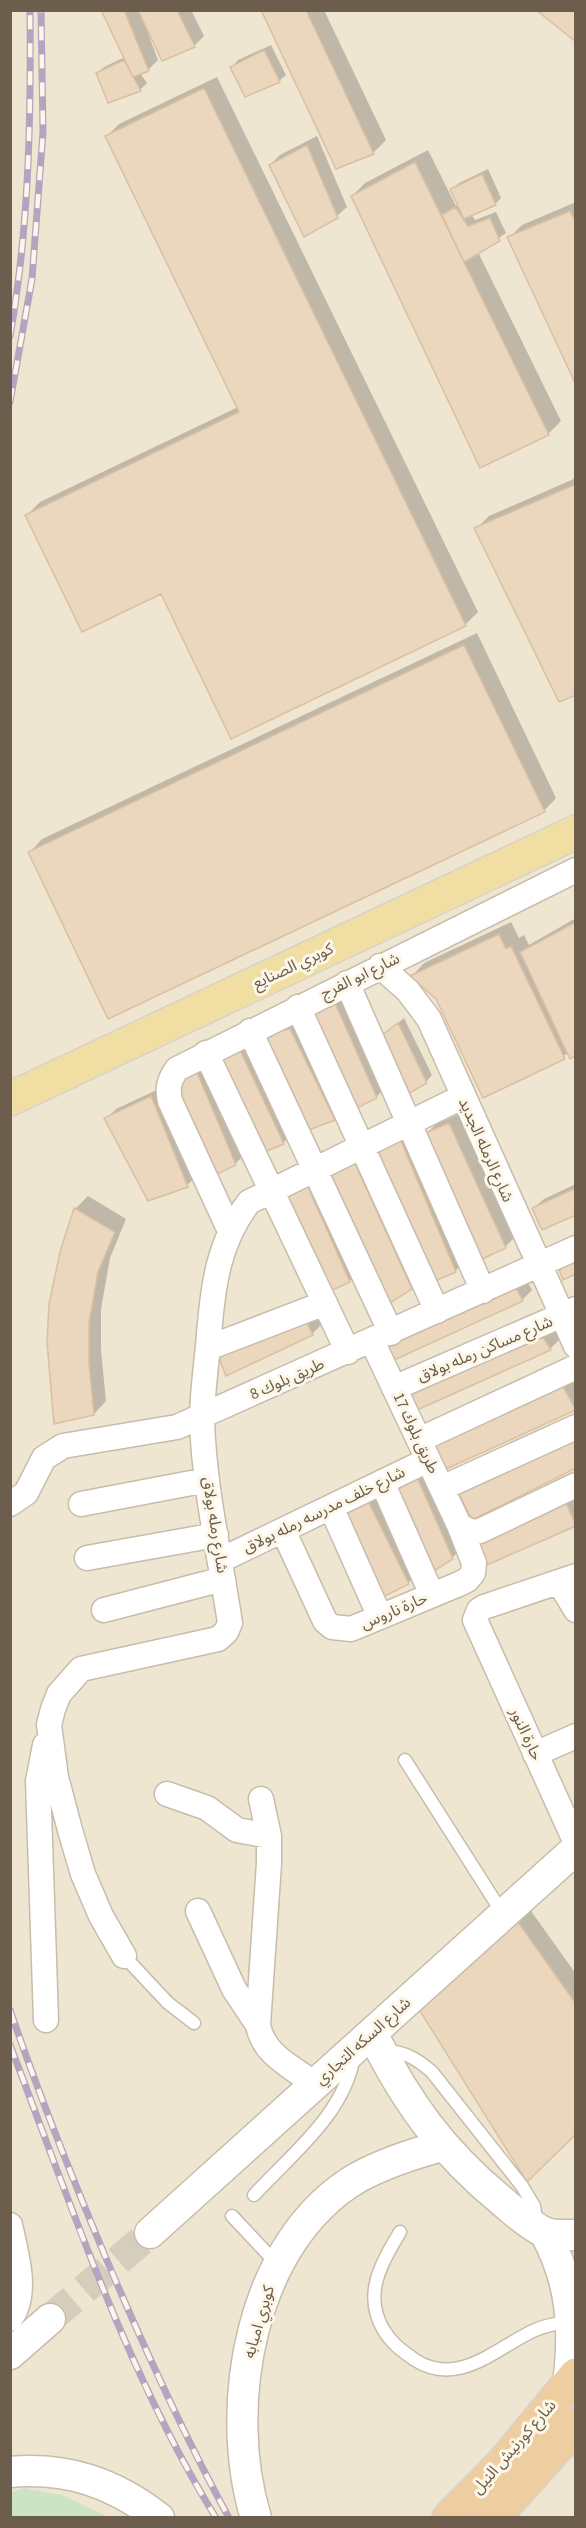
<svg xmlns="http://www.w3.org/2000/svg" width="586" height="2528" viewBox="0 0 586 2528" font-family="'Source Sans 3','Noto Sans Arabic',sans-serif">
<rect width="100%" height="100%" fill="#f9f3e3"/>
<path fill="#efe6d2" d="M10,11h565v2506h-564z"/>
<path fill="#cce4c3" d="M23,2488l39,7 46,22h-97v-24z"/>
<path fill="#0003" d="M102,10h89l13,26 -10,10 -45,-10 9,24 -9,9 -9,4 7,10 -7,7 -43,-17 7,-6 21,-10z
M263,10h61l62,130 -13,13z
M271,45l15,30 -7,6 -47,-14 6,-7z
M217,77l261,535 -13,13 -304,-33 -134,-77 13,-13 198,-95 -132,-270 13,-13z
M317,136l30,71 -10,9 -67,-51 10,-10z
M428,150l28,56 2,-2 -6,-15 7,-6 29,-14 13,29 -6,6 -24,10 4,6 21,-8 10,21 -28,19 83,169 -13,13 -67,32 -129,-270 13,-13z
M576,202v180l-67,-144 13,-13z
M576,478v215l-100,-164 13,-13z
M477,633l79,165 -12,13 -514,41 12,-13z
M576,918v136l-7,-1 -85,43 -47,-98 -25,-22 12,-13 87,-41 8,16 5,-3 5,10z
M345,994l41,93 -10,10 -62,-82z
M404,1018l28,57 -6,7 -36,-52z
M300,1020l44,89 -10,10 -68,-85z
M249,1039l43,94 -9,10 -64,-87z
M205,1061l40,93 -10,10 -60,-85z
M161,1088l36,88 -10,9 -81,-66 10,-10z
M459,1114l56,123 -10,10 -80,-112 10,-10z
M410,1130l55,131 -10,10 -78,-119z
M364,1152l57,126 -10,10 -79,-116z
M317,1177l42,94 -9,10 -23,10 -40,-96z
M576,1184v29l-42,-5 10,-9z
M88,1196l38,23 -16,39 -9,51v41l5,51 -12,13 -39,8 20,-213z
M522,1273l10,17 -10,10 -129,59z
M314,1309l8,15 -10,10 -85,40z
M548,1320l12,19 -10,10 -143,40z
M571,1374l5,8 -1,26 -128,59z
M426,1466l36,82 -10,10 -59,-73z
M376,1488l42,85 -10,10 -63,-73z
M576,1493l-1,31 -87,39z
M526,1904l50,70v158l-159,-129z"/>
<path fill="#ebd6be" stroke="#dbbfa0" stroke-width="1.5" d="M101,10h23l25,61 -16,6z
M138,10h39l18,37 -33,14z
M261,10h45l68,144 -38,15z
M536,10h40v32z
M264,50l16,32 -35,15 -15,-30z
M124,60l17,31 -33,12 -12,-30z
M204,88l262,538 -235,113 -70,-145 -79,38 -57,-117 214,-103 -134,-276z
M307,145l31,73 -34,19 -35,-72z
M415,162l134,273 -69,33 -129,-272z
M482,174l14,31 -32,14 -14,-30z
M455,207l13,19 22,-8 10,23 -36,21 -22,-47z
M570,211l6,12v162l-69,-148z
M576,484v211l-17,7 -85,-174z
M464,645l81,167 -437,207 -80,-167z
M576,922v133l-6,4 -50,-107z
M499,934l7,15 5,-3 54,113 -82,39 -47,-99 -26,-23z
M335,1003l42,95 -22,11 -43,-95z
M398,1023l29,60 -19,11 -27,-58z
M290,1029l45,91 -29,11 -42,-97z
M239,1048l45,96 -22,9 -45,-97z
M196,1070l40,95 -19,9 -44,-95z
M151,1096l37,91 -40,14 -44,-83z
M449,1123l57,125 -26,12 -57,-126z
M400,1139l56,133 -21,9 -60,-129z
M354,1161l58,128 -22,14 -60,-131z
M307,1185l43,97 -24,11 -40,-99z
M576,1188v27l-34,15 -10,-22z
M74,1208l41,24 -17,40 -9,51v40l5,52 -40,9 -7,-82 2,-38 11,-52z
M576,1251v23l-13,6 -7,-20z
M512,1281l11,20 -131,60 -8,-19z
M304,1317l9,18 -87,41 -9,-23z
M538,1329l13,21 -136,61 -10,-23z
M561,1383l15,27 -130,59 -14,-27z
M576,1434v34l-104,52 -15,-30z
M416,1475l37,84 -22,14 -39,-88z
M366,1497l43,87 -26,13 -40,-88z
M565,1500l11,26 -89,39 -10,-23z
M513,1915l63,89v130l-49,48 -112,-179z"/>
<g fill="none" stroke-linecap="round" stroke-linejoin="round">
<path stroke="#d6cebd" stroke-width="30" stroke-dasharray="30 15" stroke-linecap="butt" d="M50,2319l100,-86"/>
<defs>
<path id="service" d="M405,1760l98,154
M124,1956l44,47 26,20
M382,2050c22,2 33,7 50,22l90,114 12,20 3,18
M254,2195c38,-41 91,-82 100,-139
M232,2216l46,49
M400,2232c-19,32 -37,62 -17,97 9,15 18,21 32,31 44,28 82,-13 120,-30 11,-5 24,-7 36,-9"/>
<path id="minor" d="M380,966l28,25 21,28 147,327
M347,983l136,308
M298,1007l139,304
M250,1031l141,302
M206,1053l142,299
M230,1231l-60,-130c-3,-13 -1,-21 7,-32l399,-199
M208,1348l117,-45
M394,1388l182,-79
M419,1440l157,-73
M382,1482l50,113
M442,1488l134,-61
M10,1504l16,-11 18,-35 19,-12 114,-19 399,-179
M81,1504l126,-24
M331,1507l49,110
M459,1525l12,7 9,-1 96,-46
M283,1530l42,91 7,6 19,2 108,-45 8,-4 6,-7 1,-10 -15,-38 -87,-184
M87,1558l129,-23
M221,1560l207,-100
M576,1576l-92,31 -5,3 -4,10 101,223
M559,1582l17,28
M104,1610l119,-31
M45,1745l-7,36 8,239
M535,1754l41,-18
M167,1794l40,14 30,22 32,6
M261,1799l8,37v27l-11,162c6,31 34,41 56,59
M198,1911l36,78 24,36
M124,1956l-23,-40 -18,-42 -13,-44 -14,-53 -7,-52 4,-16 6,-15 22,-25 137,-30 8,-7 4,-9c-10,-67 -26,-135 -28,-203 0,-28 5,-58 7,-86 4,-48 9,-92 40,-132l213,-105
M10,2225c6,28 19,69 0,94"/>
<path id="tertiary" d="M372,2033c34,69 71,120 131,169 12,10 26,23 41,30 8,4 22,3 32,3
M150,2233l426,-384
M545,2233c27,49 30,96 23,151
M10,2354l40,-35
M10,2472c58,-5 104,11 149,46
M256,2518c-34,-111 -6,-277 101,-340 27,-15 55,-24 85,-32"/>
<path id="primary" d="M10,1099l566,-267"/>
<path id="trunk" d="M449,2518l56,-57 71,-86
M493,2518l83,-92"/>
</defs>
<use href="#service" stroke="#c8bcab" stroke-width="15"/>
<use href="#minor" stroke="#c8bcab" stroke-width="27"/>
<use href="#tertiary" stroke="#c8bcab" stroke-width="33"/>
<use href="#primary" stroke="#d6d2cd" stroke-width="36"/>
<use href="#trunk" stroke="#d6d2cd" stroke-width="36"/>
<use href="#service" stroke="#fff" stroke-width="12"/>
<use href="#minor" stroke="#fff" stroke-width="24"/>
<use href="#tertiary" stroke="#fff" stroke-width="30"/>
<use href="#primary" stroke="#f0dea2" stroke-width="33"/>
<use href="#trunk" stroke="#eecea1" stroke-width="33"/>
<defs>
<path id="rail" d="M10,336c19,-108 21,-215 20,-326
M10,402l22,-123 11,-147 -2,-122
M10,2010c30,88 65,175 101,260 36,84 74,167 118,248
M10,2045c61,159 116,327 206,473"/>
</defs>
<use href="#rail" stroke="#b7a3c0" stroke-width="7"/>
<use href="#rail" stroke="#fcf7e8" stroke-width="4.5" stroke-dasharray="14" stroke-linecap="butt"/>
</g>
<g text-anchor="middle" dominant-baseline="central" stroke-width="6" stroke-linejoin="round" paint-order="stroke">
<g font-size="16" fill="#6d5d4c" stroke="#fcf7e8">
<text transform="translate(293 966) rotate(-25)">كوبري الصنايع</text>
<text transform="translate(360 976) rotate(-26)">شارع ابو الفرج</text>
<text transform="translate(486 1150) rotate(66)">شارع الرمله الجديد</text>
<text transform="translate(485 1349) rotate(-23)">شارع مساكن رمله بولاق</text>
<text transform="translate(287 1379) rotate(-24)">طريق بلوك 8</text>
<text transform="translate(416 1433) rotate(65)">طريق بلوك 17</text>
<text transform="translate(324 1510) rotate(-26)">شارع خلف مدرسه رمله بولاق</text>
<text transform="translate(215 1525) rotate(81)">شارع رمله بولاق</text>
<text transform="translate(394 1611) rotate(-23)">حارة ناروس</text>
<text transform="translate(526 1734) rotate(65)">حارة النور</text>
<text transform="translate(363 2041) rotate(-42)">شارع السكه التجاري</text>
<text transform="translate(259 2322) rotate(-74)">كوبري امبابه</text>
<text transform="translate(514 2447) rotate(-49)">شارع كورنيش النيل</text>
</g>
</g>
<rect width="586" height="2528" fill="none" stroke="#6d5d4c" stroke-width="24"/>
</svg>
